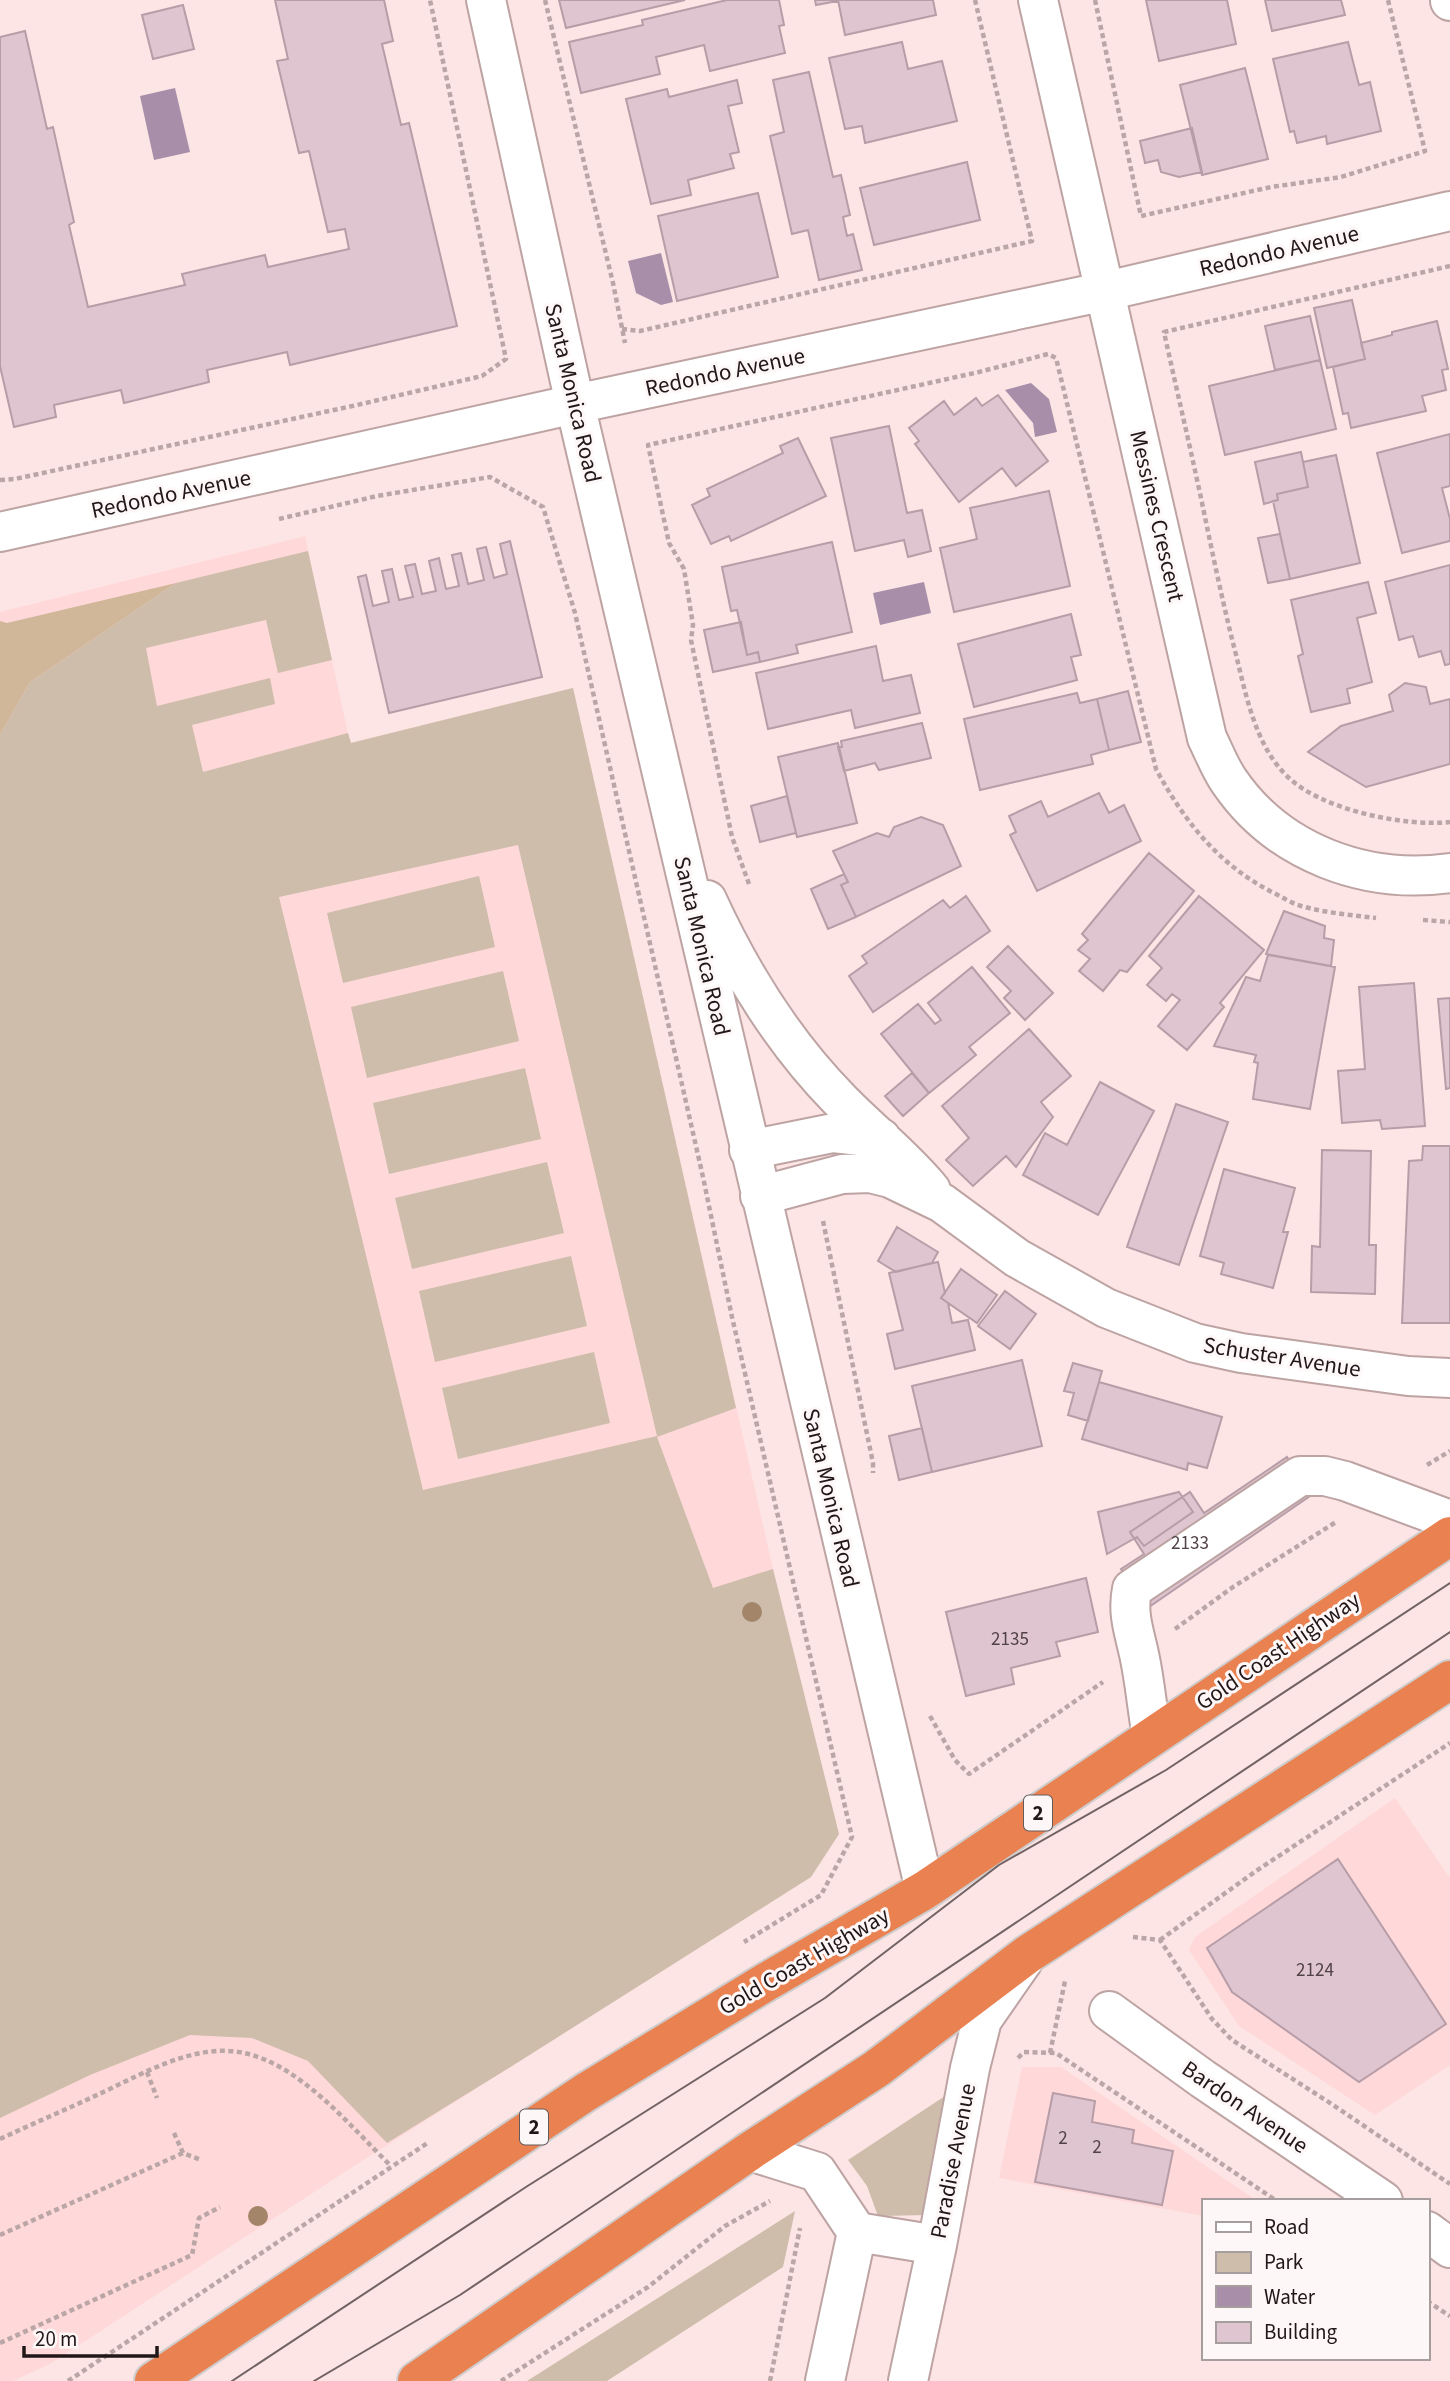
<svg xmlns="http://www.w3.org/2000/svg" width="1450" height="2381" viewBox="0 0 1450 2381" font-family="'Source Sans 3',sans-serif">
<rect width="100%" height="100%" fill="#fde5e5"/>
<path fill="#ffd8d9" d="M305,536l45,207 223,-55 200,881 66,265 -28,43 -457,289 -304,198 -37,17h-13v-1769z
M1395,1798l55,80v187l-75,50 -136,-89 -50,-76 6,-13z
M1022,2067h39l196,134h-54v15l-204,-38z"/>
<path fill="#cdbdaa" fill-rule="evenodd" d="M308,551l24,109 -54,13 -12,-53 -120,28 11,58 113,-28 5,26 -83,21 11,47 145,-39 3,10 222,-55 163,720 -79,29 56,151 60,-19 66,265 -28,43 -291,184 -133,82 -79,-82 -56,-23 -62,-3 -100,40 -90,43v-1383l30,-53 146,-99zM518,845l139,591 -234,54 -144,-593z
M479,876l16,71 -152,36 -16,-70z
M503,971l16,70 -152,37 -16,-71z
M525,1068l16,71 -152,35 -16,-71z
M547,1162l17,71 -152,36 -17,-71z
M571,1256l16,70 -152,36 -16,-71z
M594,1352l16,71 -152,36 -16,-71z
M945,2096l-1,23 -16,96 -50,1 -11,-30 -19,-26z
M795,2211l-12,56 -176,114h-80z"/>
<path fill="#d0b79a" d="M176,583l-146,99 -30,53v-114l7,2z"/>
<path fill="#a88ea9" d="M175,88l15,64 -36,8 -14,-64z
M661,253l12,49 -12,3 -25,-12 -8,-32z
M1031,383l18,16 8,33 -22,5 -2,-14 -28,-33z
M924,582l7,31 -51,12 -7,-32z"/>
<path fill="#dfc5cf" stroke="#b69da7" stroke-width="2" d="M275,0h109l9,41 -11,3 19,81 8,-2 48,203 -167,39 -3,-13 -80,18 2,12 -85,21 -3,-13 -67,15 2,12 -42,10 -14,-61v-329l25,-6 22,98 6,-2 21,95 -5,3 19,82 97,-22 -3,-11 83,-19 3,12 81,-18 -4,-20 -17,3 -19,-81 -10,2 -22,-92 11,-2z
M559,0h126l-119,28z
M727,0h52l5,25 -5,1 6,27 -75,18 -6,-26 -48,12 4,17 -79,19 -12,-51 74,-17 -1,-5z
M815,0h23v1l-22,4z
M838,0h95l3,15 -91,20z
M1146,0h81l9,44 -77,17z
M1265,0h76l4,15 -73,16z
M183,5l11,44 -41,10 -11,-44z
M902,42l6,27 34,-8 15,60 -92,22 -3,-17 -17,3 -16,-71z
M1348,42l11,43 11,-3 11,49 -54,13 -1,-8 -29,7 -3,-12 -4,1 -17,-73z
M1245,68l23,91 -66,16 -22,-90z
M809,72l24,105 8,-2 9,40 -7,2 4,19 6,-2 9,36 -43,10 -11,-50 -16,4 -22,-98 14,-4 -11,-52z
M737,80l5,23 -14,3 11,46 -9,2 4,14 -46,12 3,15 -40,9 -25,-105 41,-10 2,8z
M1192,128l10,44 -23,5 -18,-5 -3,-12 -13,3 -5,-22z
M967,162l13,58 -106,25 -14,-57z
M758,193l20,84 -101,24 -19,-85z
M1352,300l13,59 -38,9 -13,-60z
M1310,316l10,44 -45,10 -10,-44z
M1437,321l11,48 -6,1 4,20 -24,6 4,15 -75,17 -3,-15 -5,1 -10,-47 32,-8 -4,-16 31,-8v-3z
M1320,360l16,69 -111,26 -16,-69z
M998,395l50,66 -32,25 -14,-18 -43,34 -44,-58 4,-3 -10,-13 35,-27 10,14 22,-17 6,8z
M889,426l18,87 15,-3 9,41 -23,6 -4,-17 -49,11 -24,-113z
M1450,434v52l-8,2 8,31v22l-48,12 -25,-100z
M798,438l28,58 -95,45 -2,-5 -18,8 -19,-39 18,-9 -3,-7 76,-36 -3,-7z
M1301,452l7,35 -31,7 1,6 -14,4 -9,-42z
M1336,455l24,108 -70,16 -17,-78 5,-1 -1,-6 31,-7 -5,-25z
M1049,491l21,95 -116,26 -14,-64 37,-9 -7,-31z
M1280,534l10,45 -22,4 -10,-45z
M510,541l32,136 -153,36 -31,-136 8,-2 7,31 16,-4 -7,-31 10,-2 7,31 14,-3 -8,-31 10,-2 7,30 14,-3 -7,-30 10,-3 7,31 13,-3 -7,-31 9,-2 7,31 16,-4 -7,-31 9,-2 8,31 13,-4 -7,-30z
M832,542l20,90 -56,13 2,8 -38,9 -2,-10 -11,3 -10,-45 -6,1 -9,-44z
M1450,565v99l-5,1 -4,-14 -22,6 -6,-21 -14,4 -14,-58z
M1368,582l8,31 -19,5 15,64 -25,7 3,14 -39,9 -13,-56 5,-2 -12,-54z
M1071,614l10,41 -10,2 6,23 -103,27 -16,-63z
M741,622l6,33 11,-3 2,10 -47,10 -9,-42z
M876,646l7,35 28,-6 9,38 -65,15 -4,-18 -83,19 -12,-56z
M1405,683l21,4 4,17 20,-5v65l-84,23 -58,-35 33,-26 52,-15 -4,-16z
M1128,691l13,51 -32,8 -12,-51z
M1077,693l3,10 17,-4 12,51 -18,5 2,9 -113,26 -16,-71z
M922,723l9,35 -52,12 -4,-7 -31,8 -6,-24h4l-1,-6z
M838,743l19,80 -60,14 -19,-80z
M1099,793l10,20 15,-8 17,36 -104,50 -27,-56 6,-3 -7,-16 32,-15 7,16z
M787,796l9,37 -36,9 -9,-36z
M921,817l22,8 18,41 -105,51 -15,-32 7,-3 -15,-31 44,-18 12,4 5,-10z
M1149,853l45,38 -67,81 -7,-2 -17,21 -24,-20 11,-12 -12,-9 10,-10 -6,-6z
M844,874l4,8 -7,3 15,32 -28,12 -17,-40z
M966,896l24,35 -117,81 -24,-36 18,-13 -5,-7 81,-56 7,8z
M1199,896l65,54 -44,53 4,4 -37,43 -29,-24 22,-26 -8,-6 -6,7 -19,-16 15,-17 -13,-12z
M1284,911l41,15 -1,12 10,2 -3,26 -65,-12z
M1008,946l45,47 -28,27 -21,-22 7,-7 -24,-24z
M1268,955l67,12 -25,142 -57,-10 5,-36 -4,-1 2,-7 -42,-9 32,-69 14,4z
M972,967l38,46 -41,34 7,8 -47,38 -48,-59 37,-30 17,20 6,-4 -13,-17z
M1414,983l11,143 -43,3 -2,-9 -38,3 -4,-52 27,-2 -6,-82z
M1450,998v90l-4,1 -8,-90z
M1029,1029l42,47 -30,26 12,15 -37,50 -10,-11 -33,30 -27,-26 23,-22 -27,-32z
M912,1073l17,20 -26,23 -18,-20z
M1100,1082l54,29 -56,104 -75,-40 22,-42 22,12z
M1176,1104l52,18 -49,143 -52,-18z
M1423,1146h27v177h-48l7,-162 13,-1z
M1322,1150l49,1 -2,94h7l-1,49 -64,-2 1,-46 8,1z
M1224,1169l71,19 -12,44h5l-15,56 -52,-14 3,-11 -24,-7z
M897,1227l41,25 -6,11 -36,9 -18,-11z
M938,1262l7,31 -4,5 7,5 4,20 16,-3 7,30 -80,19 -8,-35 16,-4 -14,-57z
M961,1269l36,26 -20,28 -36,-25z
M1005,1291l31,23 -26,35 -32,-23z
M1022,1360l20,86 -110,26 -20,-86z
M1073,1363l29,8 -14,50 -20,-6 6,-22 -10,-2z
M1099,1382l123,35 -15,51 -19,-5 -1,7 -105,-31z
M922,1428l10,44 -33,8 -10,-44z
M1287,1457l26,37 -167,115 -25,-40 23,-15 -14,-22 60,-40 14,21z
M1179,1492l14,20 -49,34 -7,-9 -30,17 -9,-42z
M1086,1578l12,54 -42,10 4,14 -49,12 3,16 -48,12 -20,-84z
M1338,1859l108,165 -87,58 -127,-90 -25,-44z
M1053,2093l42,8 -3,21 42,8 -2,13 41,8 -11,54 -127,-23z"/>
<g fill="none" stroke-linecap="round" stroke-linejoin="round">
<defs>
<path id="minor" d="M486,0l89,404 350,1486
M1038,0l169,738c7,14 13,30 22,43 49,72 137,104 221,92
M1450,0v1
M0,532l575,-128 531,-113 344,-80
M707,900c33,72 77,143 133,200 30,31 64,57 91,90
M749,1150l84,-17 48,5
M760,1196l82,-22 28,-1 20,5 52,25 75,55 89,50 89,35 46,10 167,23 42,2
M1152,1736c-5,-27 -7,-55 -13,-82 -5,-23 -12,-41 -7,-65l168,-113h25l20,5 105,39
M1109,2011l94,68 180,122
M750,2151l67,21 40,60 -32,149
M1427,2231l23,17
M857,2232l80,13
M908,2381l29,-136 33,-177 12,-48 41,-59"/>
<path id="highway" d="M154,2381l432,-289 180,-110 159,-92 525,-354
M417,2381l333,-230 126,-82 152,-115 422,-274"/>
</defs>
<use href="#minor" stroke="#bea3a3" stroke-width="42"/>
<use href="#highway" stroke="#cecccc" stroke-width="42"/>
<path stroke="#baa6a6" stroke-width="4.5" stroke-dasharray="5 3.5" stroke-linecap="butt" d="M545,0l68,283 12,60
M1095,0l46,216 130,-29 70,-10 84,-26 -37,-151
M1450,266l-286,66c12,55 25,110 37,166 10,48 20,97 32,145 12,45 20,102 56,135 34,32 116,49 161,44
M622,329l18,2 392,-90 -57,-241
M0,480l15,-1 342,-74 125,-29 24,-17 -76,-359
M279,519l98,-23 113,-19 53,30 32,106 128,564 29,140 120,520 -31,58 -77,47
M749,884l-17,-47 -41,-197 2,-15 -9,-56 -15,-26 -21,-98 331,-73 69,-18 8,4 100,411c28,52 63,96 116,123 10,5 19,11 29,14 25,7 50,9 75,12
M1423,920l27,2
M823,1221l50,242v10
M1427,1465l23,-14
M1175,1629l58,-42 103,-65
M930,1716l25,44 14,14 134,-92
M1133,1937l27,3 52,79 20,21 95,61 123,83
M1160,1940l96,-69 194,-128
M1050,2053l15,-72
M1018,2058l6,-6 32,1 221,148
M147,2072l10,26
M174,2133l9,20 18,7
M0,2139c32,-15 65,-29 97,-44 44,-20 97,-53 147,-42 57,12 107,74 147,113
M0,2235l183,-82
M1427,2301l23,15
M0,2343l192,-88 7,-37 21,-11
M68,2381l361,-239
M501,2381l147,-94 77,-61 45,-25
M770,2381l30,-153"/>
<use href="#minor" stroke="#fff" stroke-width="38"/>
<use href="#highway" stroke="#ea8151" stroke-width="38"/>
<path stroke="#726263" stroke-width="2" d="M232,2381l294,-194 299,-189 174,-133 167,-95 284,-187
M314,2381l146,-86 990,-663"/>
</g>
<g fill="#a38669">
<circle cx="752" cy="1612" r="10"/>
<circle cx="258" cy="2216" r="10"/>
</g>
<g text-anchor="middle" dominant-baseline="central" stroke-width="6" stroke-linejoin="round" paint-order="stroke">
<g font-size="19" fill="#514246">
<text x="1190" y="1543">2133</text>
<text x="1010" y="1639">2135</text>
<text x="1315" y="1970">2124</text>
<text x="1063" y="2138">2</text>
<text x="1097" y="2147">2</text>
</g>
<g fill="#fdf7f7" stroke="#645a5b" stroke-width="2">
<rect x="1024" y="1795.5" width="28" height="35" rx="5"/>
<rect x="520" y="2109.5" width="28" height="35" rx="5"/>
</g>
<g font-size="21" font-weight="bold" fill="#221718">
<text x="1038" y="1813">2</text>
<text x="534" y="2127">2</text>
</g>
<g font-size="23" fill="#221718" stroke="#fdf7f7">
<text transform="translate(1279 251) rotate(-13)">Redondo Avenue</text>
<text transform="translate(725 372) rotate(-12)">Redondo Avenue</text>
<text transform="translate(573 393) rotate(77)">Santa Monica Road</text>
<text transform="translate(171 494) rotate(-12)">Redondo Avenue</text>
<text transform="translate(1157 516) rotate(77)">Messines Crescent</text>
<text transform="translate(702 946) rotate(77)">Santa Monica Road</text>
<text transform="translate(1282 1357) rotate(9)">Schuster Avenue</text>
<text transform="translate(831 1498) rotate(77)">Santa Monica Road</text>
<text transform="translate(1278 1651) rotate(-34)">Gold Coast Highway</text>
<text transform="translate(804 1961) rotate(-30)">Gold Coast Highway</text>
<text transform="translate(1245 2107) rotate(34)">Bardon Avenue</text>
<text transform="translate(953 2161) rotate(-79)">Paradise Avenue</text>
</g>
</g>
<rect x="1202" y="2199" width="228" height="161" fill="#fdf7f7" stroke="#a59d9e" stroke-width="2"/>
<rect x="1216" y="2222" width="35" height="10" fill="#ffffff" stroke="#a59d9e" stroke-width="2"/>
<text x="1264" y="2234" font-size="21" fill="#221718">Road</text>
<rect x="1216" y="2252" width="35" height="21" fill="#cdbdaa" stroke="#a59d9e" stroke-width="2"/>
<text x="1264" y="2269" font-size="21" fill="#221718">Park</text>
<rect x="1216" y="2286" width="35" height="21" fill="#a88ea9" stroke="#a59d9e" stroke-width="2"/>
<text x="1264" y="2304" font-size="21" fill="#221718">Water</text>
<rect x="1216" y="2322" width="35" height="21" fill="#dfc5cf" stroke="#a59d9e" stroke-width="2"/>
<text x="1264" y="2339" font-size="21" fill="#221718">Building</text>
<path d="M24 2346v10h133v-10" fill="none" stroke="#221718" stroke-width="3.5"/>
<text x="35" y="2346" font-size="21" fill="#221718" stroke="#fdf7f7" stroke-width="5" paint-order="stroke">20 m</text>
</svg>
